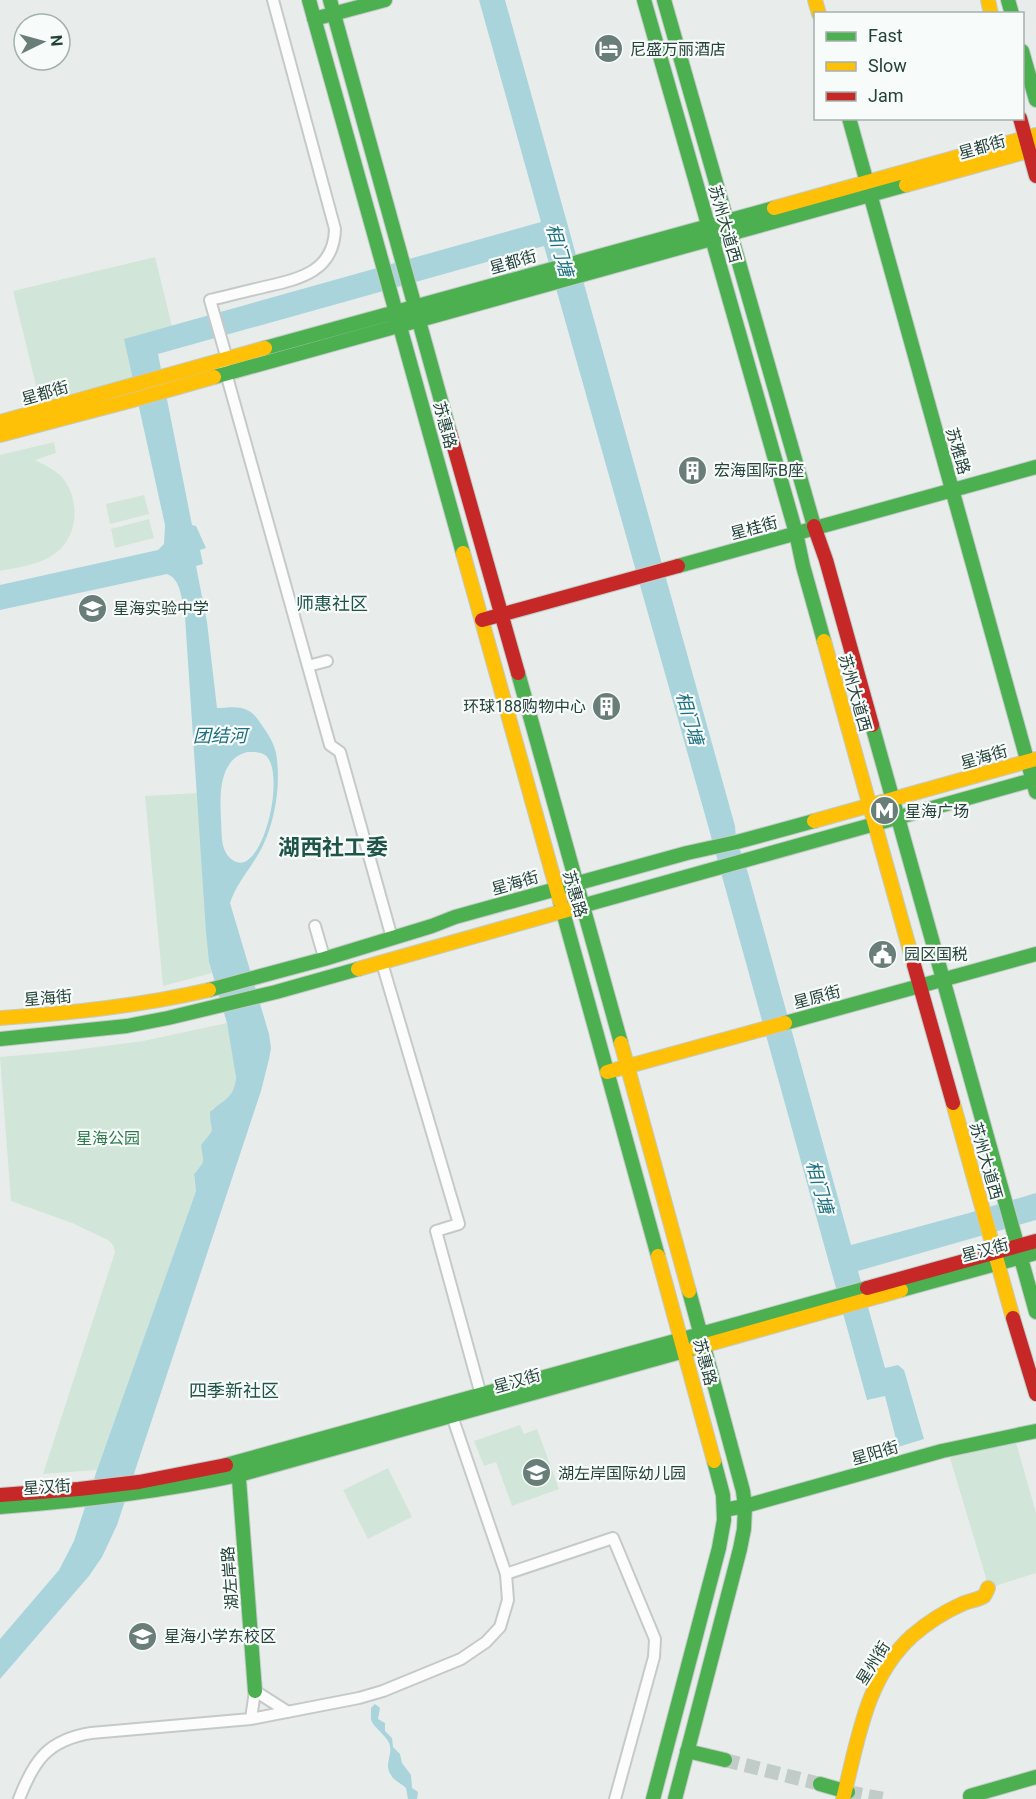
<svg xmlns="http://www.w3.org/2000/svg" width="1036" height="1799" viewBox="0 0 1036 1799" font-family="Roboto,'Noto Sans SC',sans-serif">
<rect width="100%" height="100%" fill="#e8edeb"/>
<path fill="#d1e6d8" d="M155,257l17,69 -47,13 9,38 -94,25 -27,-111z
M54,442l2,11 -21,7c10,5 19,9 27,17 18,22 17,57 -5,75 -16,13 -38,15 -57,19v-116z
M144,495l5,19 -39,10 -4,-20z
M149,519l5,19 -39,10 -4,-19z
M198,793l11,169 3,11 -49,13 -18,-190z
M227,1023c4,21 17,57 1,76 -4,5 -10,7 -16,10v24l-11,12 3,17 -3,5 -6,5 -1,6 2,13 -99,279 -54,4 72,-222 -2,-7 -5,-5 -36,-17 -61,-22 -11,-144 67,-6 76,-10z
M520,1425l4,9 13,-5 22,60 -47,17 -16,-44 -12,4 -10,-25z
M1015,1439l21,74v60l-57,18 6,-5 1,-8 -36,-120z
M388,1468l24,49 -44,22 -25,-49z"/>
<path fill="#a9d4db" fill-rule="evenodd" d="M479,0h26l230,826 1,12 12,35 103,372 118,-32 67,-20v27l-178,51 27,97 13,-3 6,5 20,69 -26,8 -13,-51 -18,4 -160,-578 -163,-576 -386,108 34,171 4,1 10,22 -6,2 3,14 -7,2 11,56 10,86c10,0 23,-3 32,3 5,3 9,8 12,13 6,8 13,19 15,29 5,28 0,64 -12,90 -9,21 -27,38 -34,60l39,131 2,14 -2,11 -8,32 -144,434 -15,32 -13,19 -89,103v-40l59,-69 15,-29 23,-71 99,-279 -2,-17c13,-15 9,-10 7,-29 17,-20 9,-10 9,-33 14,-13 24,-13 26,-35l-9,-54 -18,-61 -3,-30 -21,-315c-3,-13 -3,-38 -18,-43l-167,36v-25l158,-35 6,-6 1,-19 -41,-186 417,-117zM247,752c6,0 12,-1 18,3 23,16 -4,132 -35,103 -10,-10 -8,-26 -9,-39 -1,-23 -3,-59 26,-67z
M375,1704l5,4 -2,11 7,4v8l7,7 1,9 7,7 2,9 9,12 1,13 6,4 -1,7h-9l-2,-11c-5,-5 -12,-7 -15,-13 -8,-11 3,-21 -2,-32 -4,-9 -14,-14 -18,-23v-12z"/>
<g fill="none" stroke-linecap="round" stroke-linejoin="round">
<path stroke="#c1cbc8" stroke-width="14" stroke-dasharray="14 7" stroke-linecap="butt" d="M725,1760l95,24
M848,1792l36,7"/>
<defs>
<path id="street" d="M227,359l-17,-59c18,-4 36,-9 54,-13 35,-8 70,-15 71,-58l-62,-229
M224,366l106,379 10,7 52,186
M308,666l19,-5
M315,926l9,31
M382,963l77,261 -23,7 45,164
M506,1574l107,-36 42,101 -1,18 -39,142
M251,1719l4,-28 33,21
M19,1799c15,-39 29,-59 72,-66l160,-14 108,-21 24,-7 78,-32 25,-17 14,-15 8,-27 -2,-26 -54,-158"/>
<path id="fast" d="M309,0l154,553
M330,0l120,433
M644,0l152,533 7,33 21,75
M664,0l150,526
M1008,0l4,14
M314,19l71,-19
M1022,51l14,49
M849,118l187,674
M265,348l509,-140
M214,377l692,-192
M678,566l358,-99
M518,673l103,370
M872,725l164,587
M560,901l98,355
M578,907l458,-128
M209,990l115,-31 108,-33 23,-9 232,-64 50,-11 77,-21
M785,1023l251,-69
M0,1039l127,-13 41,-8 108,-26 82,-23
M901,1290l135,-37
M226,1465l641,-177
M238,1466l17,225
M0,1507c81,-6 160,-15 239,-32l456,-127
M724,1510l21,-4 197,-55 94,-20
M687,1751l38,9
M820,1784l28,8
M970,1796l66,-19
M653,1799l66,-251 5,-28 -1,-25 -9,-34
M675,1799l65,-250 4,-20 1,-23 -2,-15 -54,-200"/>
<path id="slow" d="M815,0l4,14
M988,0l3,14
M906,185l130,-36
M774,208l262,-73
M0,422l265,-74
M0,435l133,-35 81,-23
M463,553l97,348
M824,641l90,324
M814,821l222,-62
M358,969l220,-62
M0,1018c71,-5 140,-12 209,-28
M621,1043l68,248
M607,1072l178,-49
M953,1103l60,215
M658,1256l56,205
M695,1348l206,-58
M843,1799c15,-58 22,-120 69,-163 15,-13 32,-24 50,-32 6,-3 16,-4 22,-8 2,-2 3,-6 4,-8"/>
<path id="jam" d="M1020,118l16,58
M450,433l68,240
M814,526l12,34 46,165
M482,620l196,-54
M914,965l39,138
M867,1288l169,-47
M1013,1318l23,76
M0,1495l79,-6 60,-7 87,-17"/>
</defs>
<use href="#street" stroke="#c5cac8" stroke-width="14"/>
<use href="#fast" stroke="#c3cbc8" stroke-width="16"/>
<use href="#slow" stroke="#c3cbc8" stroke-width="16"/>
<use href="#jam" stroke="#c3cbc8" stroke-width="16"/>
<use href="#street" stroke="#fcfcfc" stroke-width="10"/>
<use href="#fast" stroke="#4caf50" stroke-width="14"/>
<use href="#slow" stroke="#ffc107" stroke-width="14"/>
<use href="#jam" stroke="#c62828" stroke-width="14"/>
</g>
<defs>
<symbol id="hotel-disc" viewBox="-11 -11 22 22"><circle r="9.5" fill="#697e78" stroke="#f7fbf9"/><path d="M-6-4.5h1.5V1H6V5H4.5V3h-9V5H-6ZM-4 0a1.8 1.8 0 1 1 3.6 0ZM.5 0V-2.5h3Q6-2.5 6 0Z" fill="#fff"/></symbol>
<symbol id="building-disc" viewBox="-11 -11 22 22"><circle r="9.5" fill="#697e78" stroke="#f7fbf9"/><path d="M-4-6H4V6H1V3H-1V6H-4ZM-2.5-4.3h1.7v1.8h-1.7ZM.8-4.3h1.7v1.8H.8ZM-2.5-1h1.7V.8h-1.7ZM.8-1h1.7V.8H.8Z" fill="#fff"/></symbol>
<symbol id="school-disc" viewBox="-11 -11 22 22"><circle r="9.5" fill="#697e78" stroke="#f7fbf9"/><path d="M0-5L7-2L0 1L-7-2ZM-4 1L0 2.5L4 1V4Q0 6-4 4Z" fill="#fff"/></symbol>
<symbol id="metro-disc" viewBox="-11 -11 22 22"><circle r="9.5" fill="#697e78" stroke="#f7fbf9"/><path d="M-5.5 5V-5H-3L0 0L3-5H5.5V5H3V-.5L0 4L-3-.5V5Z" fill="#fff"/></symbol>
<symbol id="civic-disc" viewBox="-11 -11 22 22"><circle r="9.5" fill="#697e78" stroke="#f7fbf9"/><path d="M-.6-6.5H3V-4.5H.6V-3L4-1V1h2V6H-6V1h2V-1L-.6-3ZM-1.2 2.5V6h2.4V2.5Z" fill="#fff"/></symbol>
</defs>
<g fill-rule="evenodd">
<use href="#hotel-disc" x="592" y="32" width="33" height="33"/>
<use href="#building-disc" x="676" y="454" width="33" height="33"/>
<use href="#school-disc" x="76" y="592" width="33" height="33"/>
<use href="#building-disc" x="590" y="690" width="33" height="33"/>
<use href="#metro-disc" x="868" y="794" width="33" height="33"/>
<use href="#civic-disc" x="866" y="938" width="33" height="33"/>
<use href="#school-disc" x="520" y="1456" width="33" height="33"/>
<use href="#school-disc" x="126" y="1620" width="33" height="33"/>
</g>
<g text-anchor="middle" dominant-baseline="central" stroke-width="4.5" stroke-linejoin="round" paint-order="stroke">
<g font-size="16" fill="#24423a" stroke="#f7fbf9" text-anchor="start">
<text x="630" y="49">尼盛万丽酒店</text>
<text x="714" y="470">宏海国际B座</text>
<text x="113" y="608">星海实验中学</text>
<text x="586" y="706" text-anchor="end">环球188购物中心</text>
<text x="905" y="811">星海广场</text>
<text x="904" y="954">园区国税</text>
<text x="558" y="1473">湖左岸国际幼儿园</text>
<text x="164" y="1636">星海小学东校区</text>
</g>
<g font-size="16" fill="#24423a" stroke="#f7fbf9">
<text transform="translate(982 147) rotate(-16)">星都街</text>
<text transform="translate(725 224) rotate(74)">苏州大道西</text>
<text transform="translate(513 262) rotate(-16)">星都街</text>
<text transform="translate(45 393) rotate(-16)">星都街</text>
<text transform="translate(445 425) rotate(75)">苏惠路</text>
<text transform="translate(958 451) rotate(74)">苏雅路</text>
<text transform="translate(754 528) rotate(-15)">星桂街</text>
<text transform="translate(855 693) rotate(74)">苏州大道西</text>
<text transform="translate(984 757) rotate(-16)">星海街</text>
<text transform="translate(515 883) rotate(-16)">星海街</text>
<text transform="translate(575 894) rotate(74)">苏惠路</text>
<text transform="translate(817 997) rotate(-15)">星原街</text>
<text transform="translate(48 998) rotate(-5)">星海街</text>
<text transform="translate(986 1161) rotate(74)">苏州大道西</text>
<text transform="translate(985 1250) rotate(-15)">星汉街</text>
<text transform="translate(705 1362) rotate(75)">苏惠路</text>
<text transform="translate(517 1381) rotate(-16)">星汉街</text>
<text transform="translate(875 1453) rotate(-16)">星阳街</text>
<text transform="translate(47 1487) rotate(-4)">星汉街</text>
<text transform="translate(230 1578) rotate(-94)">湖左岸路</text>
<text transform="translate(873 1663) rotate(-58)">星州街</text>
</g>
<g font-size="16" fill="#2d7a4b" stroke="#f7fbf9">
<text x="108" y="1138">星海公园</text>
</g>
<g font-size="18" font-style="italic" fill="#1c6f80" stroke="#f7fbf9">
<text transform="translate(560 250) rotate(74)">相门塘</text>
<text transform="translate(690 718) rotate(74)">相门塘</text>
<text x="220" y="735">团结河</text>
<text transform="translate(820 1187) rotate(74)">相门塘</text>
</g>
<g font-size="18" fill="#1f5548" stroke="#f7fbf9">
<text x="332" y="603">师惠社区</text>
<text x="234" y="1390">四季新社区</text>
</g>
<g font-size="22" font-weight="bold" fill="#1f5548" stroke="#f7fbf9">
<text x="333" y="847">湖西社工委</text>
</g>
</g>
<rect x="814" y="12" width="210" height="108" fill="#f7fbf9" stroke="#a3b1ad" stroke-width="1.5"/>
<rect x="826" y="32" width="30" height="9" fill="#4caf50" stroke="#a3b1ad" stroke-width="1.5"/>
<text x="868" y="42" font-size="18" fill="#24423a">Fast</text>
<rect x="826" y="62" width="30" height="9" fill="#ffc107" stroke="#a3b1ad" stroke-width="1.5"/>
<text x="868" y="72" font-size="18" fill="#24423a">Slow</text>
<rect x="826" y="92" width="30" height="9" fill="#c62828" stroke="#a3b1ad" stroke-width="1.5"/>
<text x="868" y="102" font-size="18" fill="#24423a">Jam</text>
<g transform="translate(42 42) rotate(85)"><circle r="28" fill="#f7fbf9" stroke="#a3b1ad" stroke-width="1.5"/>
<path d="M0-4.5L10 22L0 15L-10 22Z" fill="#697e78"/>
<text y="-9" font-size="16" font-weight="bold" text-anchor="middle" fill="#24423a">N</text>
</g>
</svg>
